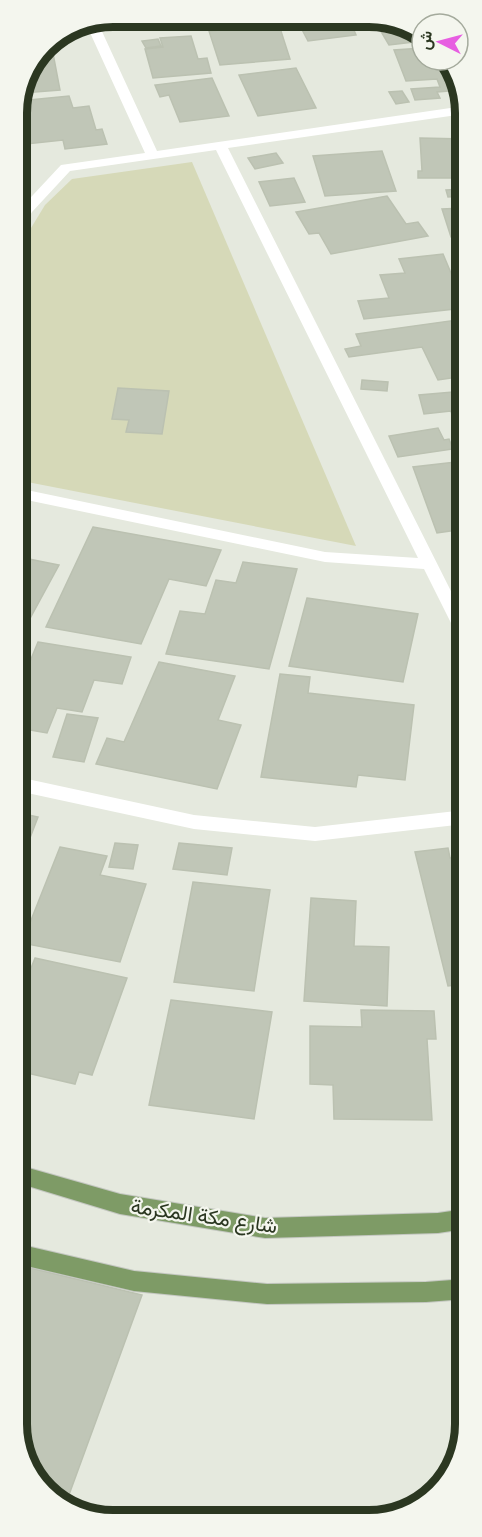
<svg xmlns="http://www.w3.org/2000/svg" width="482" height="1537" viewBox="0 0 482 1537" font-family="Roboto,Vazirmatn,sans-serif">
<rect width="100%" height="100%" fill="#e5e9de"/>
<path fill="#d6d9b8" d="M192,162l164,384 -339,-66v-229l28,-46 27,-26z"/>
<path fill="#c0c6b7" stroke="#bbc1b1" stroke-width="1.5" d="M250,17l2,8 -73,5 -3,-12z
M296,18h58l5,10h-6l3,7 -48,6z
M373,18h15l34,18v5l-33,4z
M279,25l11,34 -70,6 -11,-34z
M191,36l7,23 9,-1 4,15 -58,5 -8,-29 18,-2 -3,-9z
M158,39l3,7 -15,2 -4,-7z
M45,48h7l8,42 -37,3z
M422,48v12h24l15,30 -24,2 3,6 -25,2 -4,-11 29,-2 -3,-8 -31,2 -12,-31z
M296,68l20,40 -58,8 -19,-41z
M212,78l17,38 -49,6 -11,-27 -9,2 -5,-12z
M402,91l7,11 -13,2 -7,-12z
M69,96l4,12 16,-2 7,24 6,-1 5,15 -42,5 -2,-9 -46,5v-39l2,-5z
M420,138l44,1v39h-46v-7h4z
M382,151l14,40 -71,5 -12,-40z
M276,153l7,10 -28,6 -7,-11z
M294,178l11,24 -35,4 -11,-24z
M464,189v7l-16,1 -2,-7z
M387,196l19,28 12,-2 10,14 -97,18 -12,-21 -10,1 -13,-22z
M464,208v29h-13l-9,-28z
M443,254l18,43h3v11l-100,11 -6,-18 31,-3 -9,-23 25,-2 -6,-14z
M464,319v57l-26,4 -16,-33 -73,10 -4,-8 16,-3 -5,-12z
M362,380l26,2 -1,9 -26,-2z
M118,388l51,3 -7,43 -36,-2 3,-12 -17,-1z
M464,391v26l-11,1 -2,-7 -27,3 -5,-19z
M438,428l6,12 5,-1 4,10 -55,8 -9,-21z
M464,461v68l-27,4 -24,-66z
M93,527l128,23 -15,36 -37,-7 -28,65 -95,-17z
M29,559l30,6 -31,57 -11,-3v-41z
M243,562l54,7 -28,100 -103,-15 14,-43 25,3 11,-34 20,3z
M307,598l111,16 -15,68 -114,-16z
M38,642l93,15 -9,27 -28,-4 -12,32 -25,-4 -10,25 -29,-5 7,-18 -8,-2v-15z
M159,662l76,14 -17,44 23,5 -24,64 -121,-25 11,-26 17,4z
M280,674l30,3 -2,16 106,12 -9,75 -47,-5 -2,12 -95,-10z
M67,714l31,4 -14,44 -31,-5z
M24,814l14,3 -20,52v-41z
M115,843l23,2 -5,24 -24,-2z
M179,843l53,5 -5,27 -54,-6z
M60,847l47,9 -7,19 46,9 -26,78 -98,-19z
M448,848l2,10 15,-1v127l-17,2 -33,-134z
M193,882l77,8 -16,101 -80,-9z
M311,898l45,3 -2,45 35,1 -2,59 -83,-5z
M35,958l92,20 -35,97 -13,-3 -4,12 -57,-13v-70z
M171,1000l101,12 -18,107 -105,-14z
M361,1010l73,1 2,28h-9l5,81 -98,-1 -1,-34 -23,-1v-58l52,1z
M18,1265l124,30 -76,208 -22,-11 -26,-49z"/>
<g fill="none" stroke-linecap="round" stroke-linejoin="round">
<defs>
<path id="major" d="M18,1165l102,29 145,24 173,-5 27,-4v20l-27,4 -173,5 -145,-24 -102,-31z
M18,1244l116,27 133,13 159,-2 39,-3v20l-39,3 -159,2 -133,-13 -116,-27z"/>
</defs>
<use href="#major" stroke="#c4c7c1" stroke-width="2"/>
<path fill="#fff" fill-rule="evenodd" d="M113,16l26,1 -6,4 -34,4 58,126 307,-45v8l-236,34 236,469v22l-6,-2 -34,-68 -99,-7 -308,-64v-10l308,64 93,6 -202,-408 -146,21 -38,41 -10,17 -5,1v-16l2,-4 42,-45 84,-12 -58,-127z
M18,777l176,38 121,12 150,-17v14l-150,17 -121,-12 -176,-38z"/>
<use href="#major" fill="#7e9b66" fill-rule="evenodd"/>
</g>
<g text-anchor="middle" dominant-baseline="central" stroke-width="4.5" stroke-linejoin="round" paint-order="stroke">
<g font-size="21" fill="#2b3721" stroke="#f4f6ee">
<text transform="translate(204 1216) rotate(8)">شارع مكة المكرمة</text>
</g>
</g>
<path d="M0 0H482V1537H0ZM113 27H369A86 86 0 0 1 455 113V1424A86 86 0 0 1 369 1510H113A86 86 0 0 1 27 1424V113A86 86 0 0 1 113 27Z" fill="#f4f6ee" fill-rule="evenodd"/>
<path fill="none" stroke="#2b3721" stroke-width="8" d="M113 27H369A86 86 0 0 1 455 113V1424A86 86 0 0 1 369 1510H113A86 86 0 0 1 27 1424V113A86 86 0 0 1 113 27Z"/>
<g transform="translate(440 42) rotate(276)"><circle r="28" fill="#f4f6ee" stroke="#a4aa9c" stroke-width="1.5"/>
<path d="M0-4.5L10 22L0 15L-10 22Z" fill="#e75ee1"/>
<text y="-9" font-size="16" font-weight="bold" text-anchor="middle" fill="#2b3721">ش</text>
</g>
</svg>
